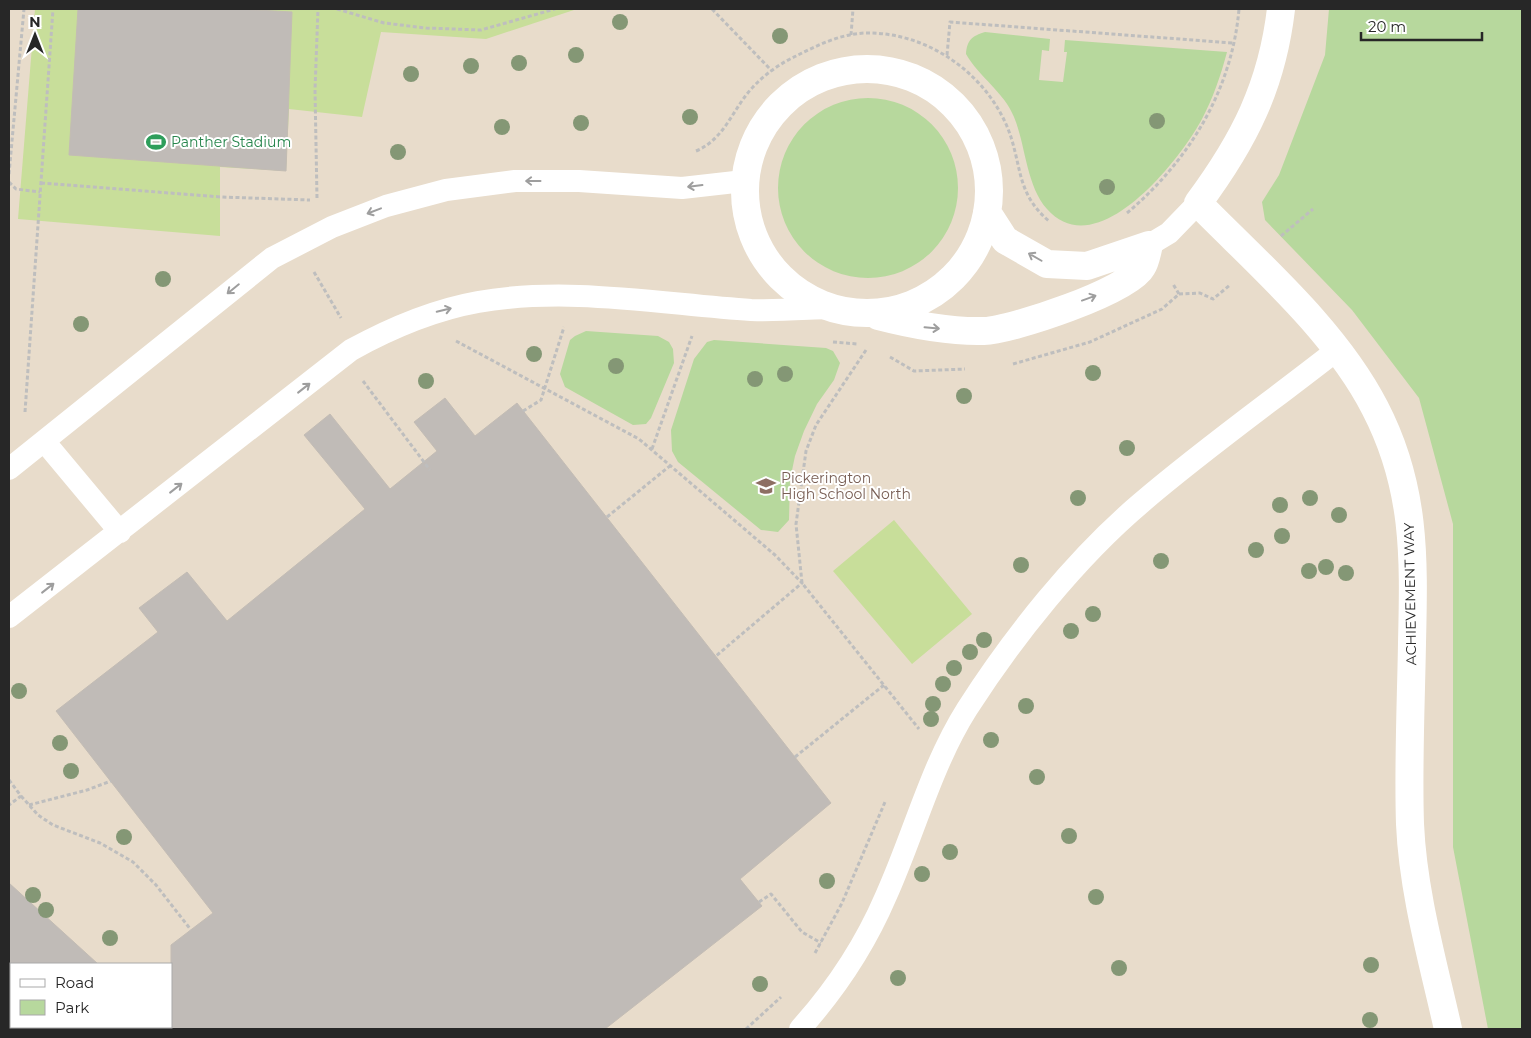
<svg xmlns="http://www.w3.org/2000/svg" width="1531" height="1038" viewBox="0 0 1531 1038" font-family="Montserrat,sans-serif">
<rect width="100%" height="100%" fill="#e8e1da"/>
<path fill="#e8dccb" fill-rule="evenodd" d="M9,9h1513v1020h-1513zM11,964h160v63h-160z"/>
<path fill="#b7d89d" d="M1329,9h193v1020h-34l-35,-182v-323l-34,-126 -67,-88 -87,-90 -3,-18 17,-27 46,-120z
M985,32l65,7 -1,12 -7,-1 -3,30 24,2 4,-30h-3l1,-12 162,12c-6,23 -14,46 -25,67 -22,41 -105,147 -155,90 -21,-24 -21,-63 -33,-92 -10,-25 -35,-40 -48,-63 1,-14 6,-18 19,-22z
M778 188a90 90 0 1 1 180 0a90 90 0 1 1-180 0Z
M586,331l72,5 11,6 4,7 1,14 -23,55 -5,6 -13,1 -68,-38 -5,-13 10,-34 5,-4z
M714,340l112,8 7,3 7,12 -6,17 -17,24 -13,27 -9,25 -5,24 -1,40 -11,12 -17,-2 -83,-68 -6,-11 -1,-21 23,-71 13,-17z"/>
<path fill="#c8de9a" d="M35,9h542l-91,30 -105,-7 -19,85 -73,-8 -3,62 -66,-4v69l-202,-17z
M894,520l78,94 -60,50 -79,-93z"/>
<path fill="#c0bbb7" stroke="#c3bcb4" d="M78,9h161l53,3 -6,159 -217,-16z
M445,398l30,38 42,-33 314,400 -91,76 22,27 -157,123h-434v-84l42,-32 -157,-202 102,-79 -19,-24 48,-36 40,49 138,-112 -61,-74 26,-21 60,75 47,-38 -23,-29z
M9,883l89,81h-89z"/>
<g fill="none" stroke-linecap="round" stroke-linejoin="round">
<path stroke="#bebebe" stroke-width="3" stroke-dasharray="4 2.5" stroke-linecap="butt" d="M337,9l47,14 42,5 55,2 74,-21
M712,9l60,62
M851,35l2,-26
M947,55l3,-33 283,21
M696,151c29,-12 37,-43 57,-64 12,-13 28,-24 43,-31 22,-11 46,-23 72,-23 59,0 114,38 138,91 17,39 8,68 44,98
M9,174l15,-165
M9,182l7,7 24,3
M41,183l180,14 89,3
M317,198l-2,-108 3,-81
M1127,213c62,-52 105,-123 112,-204
M1281,236l32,-27
M314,272l27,46
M1179,294l21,-1 13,6 17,-14
M456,341l183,98 136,116 27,28 -86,73
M833,342l24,2
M866,350l-50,75 -10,26 -10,73 6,59 117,146
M890,357l24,14 51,-2
M1013,364l77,-22 72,-33 17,-15 -6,-10
M363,381l67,89
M523,411l18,-11 23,-73
M25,412l28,-403
M652,449l40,-113
M607,517l64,-52
M795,757l89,-72
M9,780l12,16 -12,9
M21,796l17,19 15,10 47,18 33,19 23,23 35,45
M29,805l58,-15 24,-9
M759,902l12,-8 31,38 19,11
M815,953l27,-50 43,-101
M746,1029l35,-32"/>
<path stroke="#fff" stroke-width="22" d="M1149,245l20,-12 29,-30
M44,441l76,91
M9,469l263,-211 60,-31 54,-21 60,-16 69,-9h64l103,7 62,-7
M9,617l342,-267c40,-22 82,-40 127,-48 90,-16 183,2 273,8 25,1 51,-1 76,-2
M800,1029c36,-40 65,-84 86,-133 28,-62 45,-130 81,-187 46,-72 109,-151 174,-206 63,-54 131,-102 196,-153"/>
<path stroke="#fff" stroke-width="28" d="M1281,9c-9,77 -37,132 -83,194 61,62 137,127 177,205 41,79 39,150 37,235 -1,60 -4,121 -2,181 3,69 23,138 38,205
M745 191a122 122 0 1 1 244 0a122 122 0 1 1-244 0Z
M987,212l18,28 42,24 40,2 62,-21
M878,316c35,9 70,16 106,15 28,-1 145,-40 158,-64 4,-6 5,-15 7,-22"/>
</g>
<g fill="#849775">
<circle cx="620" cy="22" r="8"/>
<circle cx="780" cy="36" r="8"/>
<circle cx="576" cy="55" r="8"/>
<circle cx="519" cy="63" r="8"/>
<circle cx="471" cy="66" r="8"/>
<circle cx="411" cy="74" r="8"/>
<circle cx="690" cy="117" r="8"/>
<circle cx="1157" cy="121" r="8"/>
<circle cx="581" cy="123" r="8"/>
<circle cx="502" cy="127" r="8"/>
<circle cx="398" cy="152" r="8"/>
<circle cx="1107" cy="187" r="8"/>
<circle cx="163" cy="279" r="8"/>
<circle cx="81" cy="324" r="8"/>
<circle cx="534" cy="354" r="8"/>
<circle cx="616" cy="366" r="8"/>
<circle cx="1093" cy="373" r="8"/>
<circle cx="785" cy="374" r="8"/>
<circle cx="755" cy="379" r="8"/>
<circle cx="426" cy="381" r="8"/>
<circle cx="964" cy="396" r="8"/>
<circle cx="1127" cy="448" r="8"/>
<circle cx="1078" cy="498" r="8"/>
<circle cx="1310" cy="498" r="8"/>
<circle cx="1280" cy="505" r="8"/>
<circle cx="1339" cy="515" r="8"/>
<circle cx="1282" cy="536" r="8"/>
<circle cx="1256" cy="550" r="8"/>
<circle cx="1161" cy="561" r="8"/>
<circle cx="1021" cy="565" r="8"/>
<circle cx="1326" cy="567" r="8"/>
<circle cx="1309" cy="571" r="8"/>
<circle cx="1346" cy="573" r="8"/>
<circle cx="1093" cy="614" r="8"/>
<circle cx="1071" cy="631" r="8"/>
<circle cx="984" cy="640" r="8"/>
<circle cx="970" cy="652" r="8"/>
<circle cx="954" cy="668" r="8"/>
<circle cx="943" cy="684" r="8"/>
<circle cx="19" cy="691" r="8"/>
<circle cx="933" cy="704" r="8"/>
<circle cx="1026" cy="706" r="8"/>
<circle cx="931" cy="719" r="8"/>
<circle cx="991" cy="740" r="8"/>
<circle cx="60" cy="743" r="8"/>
<circle cx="71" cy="771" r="8"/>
<circle cx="1037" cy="777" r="8"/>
<circle cx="1069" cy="836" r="8"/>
<circle cx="124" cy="837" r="8"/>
<circle cx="950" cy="852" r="8"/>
<circle cx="922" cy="874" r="8"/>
<circle cx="827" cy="881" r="8"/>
<circle cx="33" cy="895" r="8"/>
<circle cx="1096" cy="897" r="8"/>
<circle cx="46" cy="910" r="8"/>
<circle cx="110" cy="938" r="8"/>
<circle cx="1371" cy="965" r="8"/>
<circle cx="1119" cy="968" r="8"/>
<circle cx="898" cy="978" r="8"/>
<circle cx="760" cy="984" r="8"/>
<circle cx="1370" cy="1020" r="8"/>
</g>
<defs><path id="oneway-shaft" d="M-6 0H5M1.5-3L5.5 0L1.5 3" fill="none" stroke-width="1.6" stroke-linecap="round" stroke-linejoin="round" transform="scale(1.25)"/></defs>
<g stroke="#9e9e9e">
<use href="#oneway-shaft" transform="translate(533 181) rotate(180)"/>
<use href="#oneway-shaft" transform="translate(695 186) rotate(173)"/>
<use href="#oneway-shaft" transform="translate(374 211) rotate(159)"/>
<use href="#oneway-shaft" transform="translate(1035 257) rotate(-150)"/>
<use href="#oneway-shaft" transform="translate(233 289) rotate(141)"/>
<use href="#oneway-shaft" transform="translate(1089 298) rotate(-20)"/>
<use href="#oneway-shaft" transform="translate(444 310) rotate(-13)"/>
<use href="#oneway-shaft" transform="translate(932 328) rotate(5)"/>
<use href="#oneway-shaft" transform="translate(304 388) rotate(-38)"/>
<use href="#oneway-shaft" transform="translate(176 488) rotate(-38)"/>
<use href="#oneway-shaft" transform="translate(48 588) rotate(-38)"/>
</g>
<defs>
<symbol id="stadium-bare" viewBox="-9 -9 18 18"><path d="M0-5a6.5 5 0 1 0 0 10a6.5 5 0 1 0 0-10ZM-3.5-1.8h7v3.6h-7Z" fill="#2e9e5b" stroke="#fff" stroke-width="2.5" paint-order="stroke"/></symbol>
<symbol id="school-bare" viewBox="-9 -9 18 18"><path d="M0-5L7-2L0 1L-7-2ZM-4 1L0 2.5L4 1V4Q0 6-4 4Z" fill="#8d6e63" stroke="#fff" stroke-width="2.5" paint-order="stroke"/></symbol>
</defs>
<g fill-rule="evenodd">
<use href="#stadium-bare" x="142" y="128" width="28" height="28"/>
<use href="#school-bare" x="752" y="472" width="28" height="28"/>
</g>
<g text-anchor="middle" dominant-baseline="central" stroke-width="4" stroke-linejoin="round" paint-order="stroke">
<g font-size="14" fill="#27864d" stroke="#fff" text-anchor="start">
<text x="171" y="142">Panther Stadium</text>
</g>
<g font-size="14" fill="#785e54" stroke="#fff" text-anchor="start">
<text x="781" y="478">Pickerington<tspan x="781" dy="16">High School North</tspan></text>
</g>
<g font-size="14" fill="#272727" stroke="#fff">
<text transform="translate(1410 594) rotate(-91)">ACHIEVEMENT WAY</text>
</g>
</g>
<rect width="1531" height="1038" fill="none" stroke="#272727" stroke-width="20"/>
<rect x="10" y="963" width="162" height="65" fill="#ffffff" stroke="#a9a9a9"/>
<rect x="20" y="979" width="25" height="8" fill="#ffffff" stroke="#a9a9a9"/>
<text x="55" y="988" font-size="15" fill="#272727">Road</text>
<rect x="20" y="1000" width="25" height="15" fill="#b7d89d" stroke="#a9a9a9"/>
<text x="55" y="1013" font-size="15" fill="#272727">Park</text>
<g transform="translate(35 35)" stroke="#ffffff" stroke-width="4" paint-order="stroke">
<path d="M0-4L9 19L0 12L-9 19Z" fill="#272727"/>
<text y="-8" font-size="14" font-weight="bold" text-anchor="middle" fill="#272727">N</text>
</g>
<path d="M1361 32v8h121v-8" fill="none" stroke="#272727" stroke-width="2.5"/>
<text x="1368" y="32" font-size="15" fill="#272727" stroke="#ffffff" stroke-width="4" paint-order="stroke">20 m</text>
</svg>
